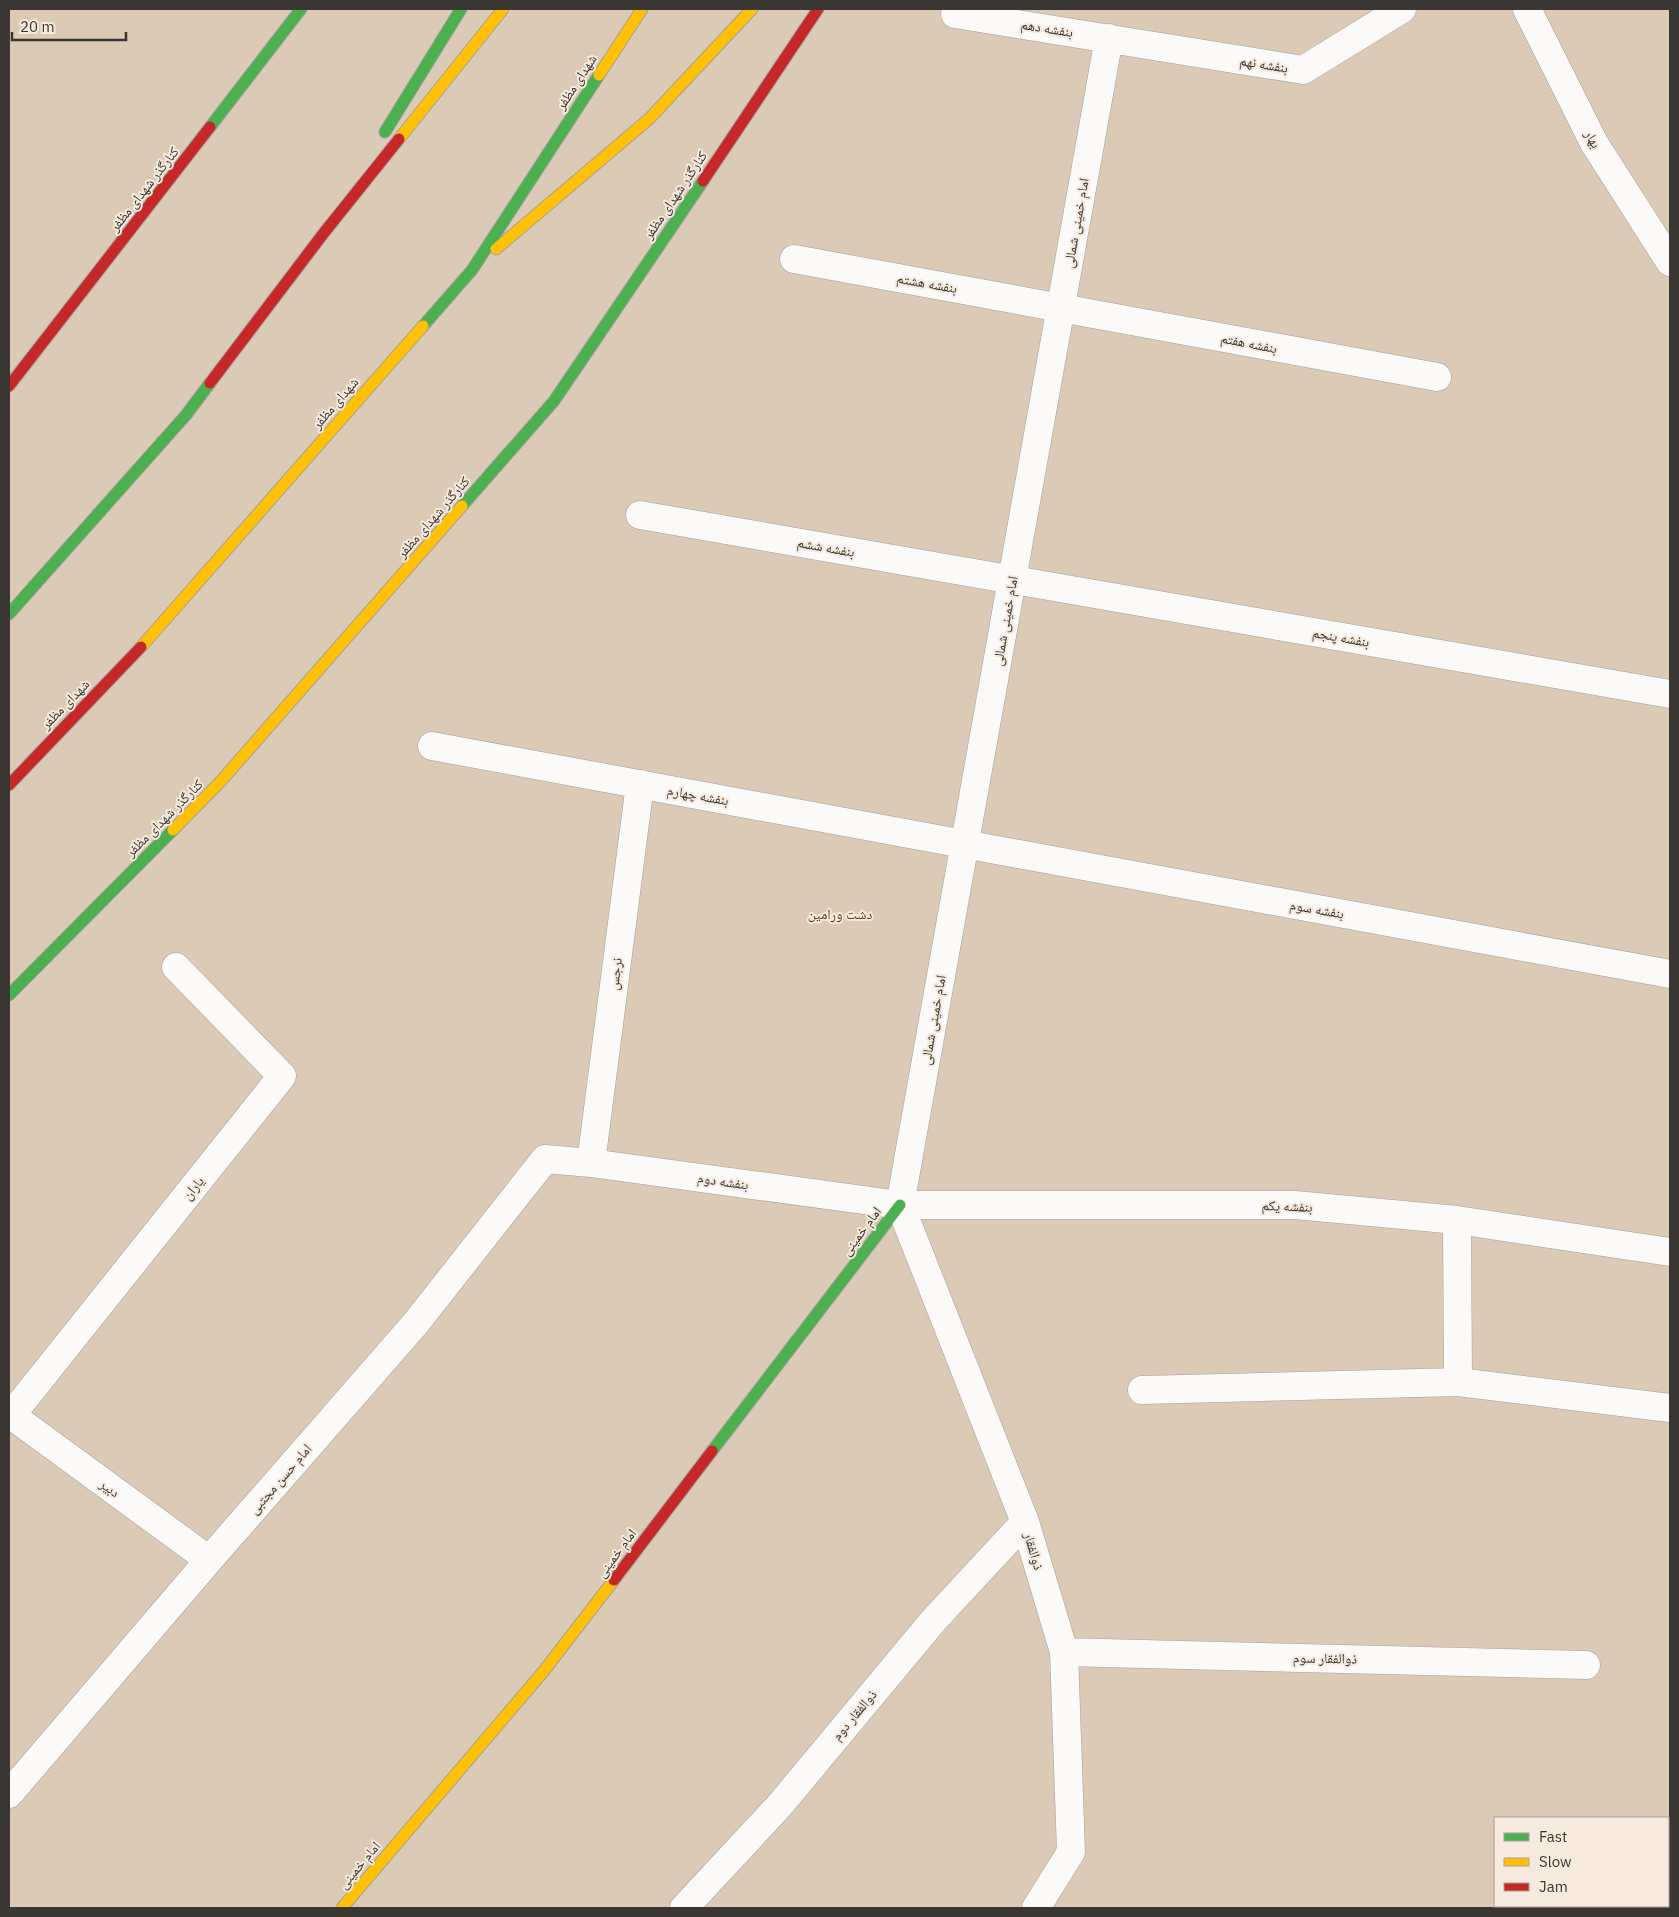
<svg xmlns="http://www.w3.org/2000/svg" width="1679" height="1917" viewBox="0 0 1679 1917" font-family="'IBM Plex Sans','Noto Naskh Arabic',sans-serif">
<rect width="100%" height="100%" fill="#e2dcd6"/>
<path fill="#dbcab5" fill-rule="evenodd" d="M9,9h1661v1899h-1661zM1495,1818h173v88h-173z"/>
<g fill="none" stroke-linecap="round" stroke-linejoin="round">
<defs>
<path id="street" d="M1527,9l67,134 76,119
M955,14l348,56 99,-61
M794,259l643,118
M640,515l1030,179
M432,746l1238,228
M591,1163l49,-379
M900,1205l209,-1167
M900,1205l125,317 39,130 7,200 -35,56
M1457,1220l1,162
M1142,1390l316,-8 212,26
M11,1415l198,145
M9,1418l273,-342 -106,-109
M1064,1652l522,13
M9,1794l200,-234 206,-236 130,-165 46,4 309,42h395l162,15 213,32
M684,1908l95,-102 154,-185 92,-99"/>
<path id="fast" d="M210,127l91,-118
M385,132l76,-123
M423,326l49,-56 127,-195
M462,506l92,-105 149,-220
M9,614l177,-199 24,-32
M9,995l164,-165
M712,1451l188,-246"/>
<path id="slow" d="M599,75l43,-66
M399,139l104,-130
M496,249l153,-130 103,-110
M141,647l282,-321
M173,830l48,-49 241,-275
M342,1908l201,-236 71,-92"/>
<path id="jam" d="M703,181l115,-172
M210,383l113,-149 76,-95
M9,386l201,-259
M9,785l132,-138
M614,1580l98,-129"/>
</defs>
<use href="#street" stroke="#a4a09b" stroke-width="29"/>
<use href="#fast" stroke="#a4a09b" stroke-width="13"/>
<use href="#slow" stroke="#a4a09b" stroke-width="13"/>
<use href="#jam" stroke="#a4a09b" stroke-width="13"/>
<use href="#street" stroke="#fbfaf9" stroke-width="28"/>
<use href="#fast" stroke="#4caf50" stroke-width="11"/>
<use href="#slow" stroke="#ffc107" stroke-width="11"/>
<use href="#jam" stroke="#c62828" stroke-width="11"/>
</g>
<g text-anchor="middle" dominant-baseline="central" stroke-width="4" stroke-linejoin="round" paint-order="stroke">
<g font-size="14" fill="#3a3631" stroke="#f5eadd">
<text transform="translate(1047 28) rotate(9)">بنفشه دهم</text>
<text transform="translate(1264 64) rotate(9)">بنفشه نهم</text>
<text transform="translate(576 82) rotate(-57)">شهدای مظفر</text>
<text transform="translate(1593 139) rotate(61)">بهار</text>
<text transform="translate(144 189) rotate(-52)">کنارگذر شهدای مظفر</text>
<text transform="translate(675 195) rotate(-56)">کنارگذر شهدای مظفر</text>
<text transform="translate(1076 223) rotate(-80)">امام خمینی شمالی</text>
<text transform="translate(927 283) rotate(10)">بنفشه هشتم</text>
<text transform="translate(1249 343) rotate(11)">بنفشه هفتم</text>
<text transform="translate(335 403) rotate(-49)">شهدای مظفر</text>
<text transform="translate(433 517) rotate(-49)">کنارگذر شهدای مظفر</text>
<text transform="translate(826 547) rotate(10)">بنفشه ششم</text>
<text transform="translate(1005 621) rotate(-80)">امام خمینی شمالی</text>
<text transform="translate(1341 637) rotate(10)">بنفشه پنجم</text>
<text transform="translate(65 704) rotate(-46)">شهدای مظفر</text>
<text transform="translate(698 795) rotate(10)">بنفشه چهارم</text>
<text transform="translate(164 818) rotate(-45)">کنارگذر شهدای مظفر</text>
<text transform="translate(1317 909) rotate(10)">بنفشه سوم</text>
<text transform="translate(615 974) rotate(-83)">نرجس</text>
<text transform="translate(933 1020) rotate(-80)">امام خمینی شمالی</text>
<text transform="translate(723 1181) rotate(8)">بنفشه دوم</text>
<text transform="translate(193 1188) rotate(-51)">یاران</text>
<text transform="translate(1287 1206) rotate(2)">بنفشه یکم</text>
<text transform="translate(861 1231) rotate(-53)">امام خمینی</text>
<text transform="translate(280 1479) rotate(-49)">امام حسن مجتبی</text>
<text transform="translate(110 1488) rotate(36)">دبیر</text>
<text transform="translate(1034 1551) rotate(74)">ذوالفقار</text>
<text transform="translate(616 1553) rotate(-53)">امام خمینی</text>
<text transform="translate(1325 1658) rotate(1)">ذوالفقار سوم</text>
<text transform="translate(854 1715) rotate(-50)">ذوالفقار دوم</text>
<text transform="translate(359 1865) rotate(-50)">امام خمینی</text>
</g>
<g font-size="14" fill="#5f400d" stroke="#f5eadd">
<text x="840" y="914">دشت ورامین</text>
</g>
</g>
<rect width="1679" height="1917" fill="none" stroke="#3a3631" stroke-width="20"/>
<rect x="1494" y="1817" width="175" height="90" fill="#f5eadd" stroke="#aaa298"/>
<rect x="1504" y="1833" width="25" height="8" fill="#4caf50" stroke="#aaa298"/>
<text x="1539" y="1842" font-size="15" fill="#3a3631">Fast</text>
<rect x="1504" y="1858" width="25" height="8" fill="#ffc107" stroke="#aaa298"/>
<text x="1539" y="1867" font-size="15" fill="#3a3631">Slow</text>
<rect x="1504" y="1883" width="25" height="8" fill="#c62828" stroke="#aaa298"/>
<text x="1539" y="1892" font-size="15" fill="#3a3631">Jam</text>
<path d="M12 32v8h114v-8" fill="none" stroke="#3a3631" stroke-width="2.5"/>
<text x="20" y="32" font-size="15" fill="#3a3631" stroke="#f5eadd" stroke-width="4" paint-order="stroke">20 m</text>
</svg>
